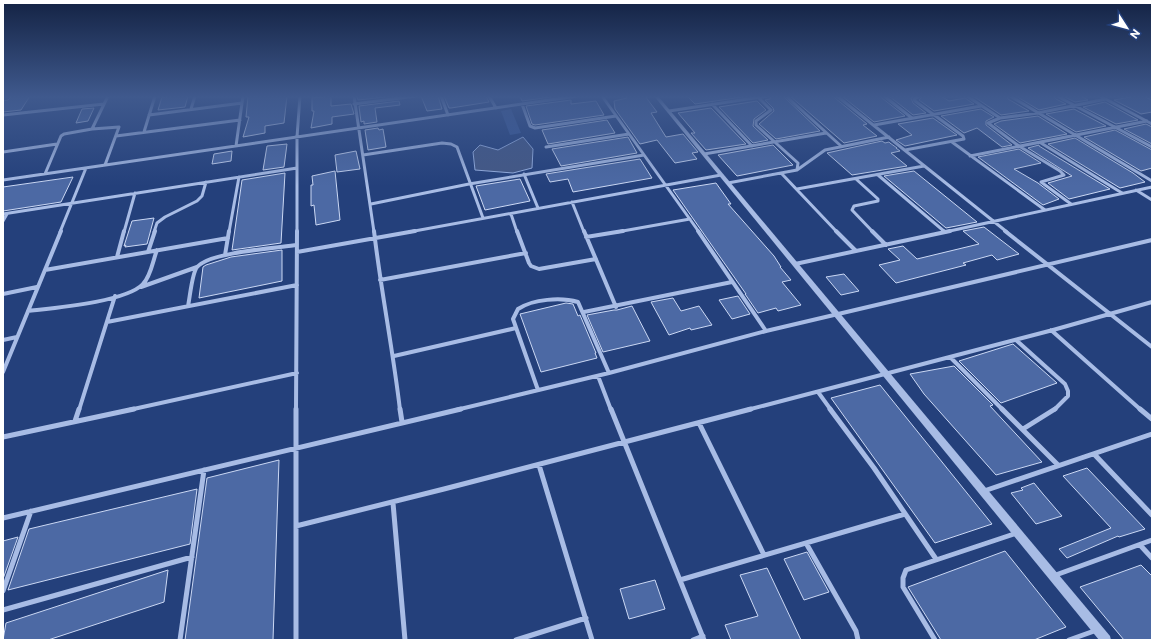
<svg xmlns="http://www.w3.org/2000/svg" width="1155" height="643" viewBox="0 0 1155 643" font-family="Commissioner,sans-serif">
<rect width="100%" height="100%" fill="#24407b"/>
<path fill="#385899" d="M511,109l10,24 -11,2 -9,-24z"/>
<path fill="#445885" stroke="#9cb5e6" d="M523,137l10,12 -1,19 -19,5 -38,-3 -2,-18 7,-7 18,5z"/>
<path fill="#4c69a4" stroke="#cbd8f4" d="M12,96h18l-9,14 -18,2v-11l5,-1z
M188,96l-3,11 -27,3 4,-13z
M248,96h39l-3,27 -19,3v7l-22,4 6,-20h-3z
M331,96v10l20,-2 3,10 -22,3v7l-21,4 3,-17h-2v-13z
M357,96h37l-36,4z
M421,96h17l4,13 -15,2z
M444,96h42l3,6 -38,6h-2z
M520,96h38l-36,5z
M626,96h19l12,16 -6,1 15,24 17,-3 15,18 -6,1 5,6 -22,4 -18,-23 -17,4 -25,-35 -1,-8 13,-3z
M687,96h62l-54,8z
M771,96h12l37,35 -44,8 -17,-15 15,-13 -1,-3 -8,-8 5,-1z
M790,96h44l1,2 32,26 -4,1 14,11 -33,7z
M842,96h39l1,2 23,18 -31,6z
M889,96h25l-3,2 2,5 13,10 -13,2z
M923,96h18l8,5 16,-3 9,6 -40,7 -15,-11z
M973,96h34l1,3 21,12 -28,4z
M1016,96h38l2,3 10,5 -27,6z
M1063,96h18l7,4 -13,2z
M1136,96h7l9,4v12l-11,2 -27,-14z
M571,100v4l25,-3 8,14 -69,10 -3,-1 -6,-18z
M399,101l1,4 -25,3 2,14 -13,2v-3l-3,1 -2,-16z
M757,101l9,9 -12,9 -1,7 15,14 -15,3 -34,-36z
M1105,102l33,18 -22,4 -33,-17z
M94,108l-6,13 -12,2 6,-14z
M711,108l35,36 -40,6 -15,-17h4l-17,-20z
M981,109l13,8 -8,4v4l26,20 -10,2 -25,-19 -13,5 -23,-17z
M1074,109l32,17 -30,6 -30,-18z
M1038,116l29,18 -47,9 -26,-19 7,-3z
M933,118l24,17 -52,11 -9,-6 16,-5 -14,-11z
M607,120l8,13 -67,11 -6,-14z
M1146,124l6,3v17l-28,-15z
M378,128l1,2 4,-1 3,18 -18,3 -3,-20z
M1115,130l37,20v18l-11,3 -57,-34z
M628,137l9,16 -76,13 -9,-17z
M1075,138l58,35 12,9 -25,6 -72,-44z
M882,141l3,2 4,-1 2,2 -1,-1 7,5h-1l4,3 -9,2 16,13 -55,9 -25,-22z
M287,144l-3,23 -21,3 4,-24z
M773,145l20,20 -56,11 -19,-21z
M1039,145v1l71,43 -41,10 -21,-16 24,-7 -44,-28z
M1019,149l22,14 -27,6 24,14 21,16 -16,6 -65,-48z
M232,151l-1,10 -19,3 2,-10z
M356,151l4,18 -23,3 -2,-17z
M640,159l12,19 -79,14 -5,-13 -18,3 -4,-8z
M335,171l5,49 -24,5 -2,-20 -3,1v-21h2l-1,-9z
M914,171l63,51 -31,6 -62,-52z
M285,173l-4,70 -49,7 10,-70z
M73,177l-12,25 -58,9v-24z
M520,179l10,22 -45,9 -9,-24z
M716,183l15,21h-3l46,52 7,11h-1l11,13 -9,2 19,23 -23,6 -2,-3 -18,5 -13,-19h1l-73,-104z
M154,218l-7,26 -22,3 1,-2 -2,1 8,-25z
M984,227l35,27 -22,6 -5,-5 -29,8 3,2 -70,18 -17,-18 21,-5 -12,-11 15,-3 14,13 62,-15 -16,-13z
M282,250v31l-83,17 4,-31 3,-2 25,-8z
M844,274l15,17 -18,4 -15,-18z
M738,296l12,18 -18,5 -13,-19z
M673,298l8,13 18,-5 13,19 -21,5 -1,-2 -21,7 -18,-33z
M566,303l7,1 5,12 2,-1 16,38h-1l2,5 -56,14 -21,-58z
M632,306l18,35 -47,11 -16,-37 27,-5h3z
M1013,344l44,39 -56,20 -42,-42z
M954,366l39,39 -3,1 52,56 -46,13 -72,-81 -14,-20z
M880,385l112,139 -57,19 -104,-145z
M279,460l-6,180h-88l22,-162z
M1087,468l58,61 -26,8 -1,-1 -51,22 -8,-9 52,-21 -48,-52z
M1034,483l9,11 19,22 -26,8 -25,-31 12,-3 -2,-2z
M197,489l-7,55 -182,46 21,-61z
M18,537l-15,42v-38z
M1005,551l61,76 -32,13h-93l-33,-53z
M807,552l22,40 -25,8 -20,-41z
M1141,565l11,11v64h-28l-44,-53z
M767,568l34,72h-70l-6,-15 33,-9 -18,-41z
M168,570l-4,32 -116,38h-45l3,-17z
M655,580l10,29 -36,10 -9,-30z"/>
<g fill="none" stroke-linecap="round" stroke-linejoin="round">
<path stroke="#a8bce5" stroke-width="3" d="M354,96l20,136
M441,96l7,19
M489,96l7,12
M602,96l97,136
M786,96l55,50
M837,96l170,136
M884,96l28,22
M967,96l33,22
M1010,96l142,85
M1057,96l95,51
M1100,96l52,28
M1150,96l2,1
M354,104l62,-8
M522,104l8,22 5,2 81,-12
M712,104l40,42
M191,109l4,-13
M669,111l99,-15
M3,115l101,-11
M149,115l93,-12
M874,125l107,-19
M144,132l11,-36
M116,136l124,-16
M952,142l93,68
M1041,143l81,50
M236,146l7,-50
M546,147l83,-13
M905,150l59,-11 -1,-3 -48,-35 -1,-2 6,-3
M3,152l54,-8
M704,154l122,-21
M363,155l79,-12 9,1 6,3 26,71
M970,156l177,-35
M105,165l14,-38 -27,2 16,-33
M797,170l28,-20 64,-13
M45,174l16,-38 3,-2 28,-5
M524,174l14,34
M782,174l55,58
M878,175l67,57
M856,179l22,20v2l-24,5 -2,4 21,22
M3,180l574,-84
M728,183l69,-13 1,-7 -42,-38v-4l15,-11 -13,-13
M797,189l127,-23
M1136,190l16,10
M572,202l12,30
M371,204l98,-20 175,-29
M1071,204l-30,-22 23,-7 -4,-4 -41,-25 -31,-23 12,-5 38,-5 68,-14
M3,214l294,-46
M511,214l6,18
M3,221l4,-7
M60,232l26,-64
M124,232l11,-39
M154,232l3,-9 8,-6 32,-16 5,-5 4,-14
M229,232l10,-55
M297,232v-95l3,-41
M409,232l312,-57
M617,232l73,-13
M945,232l207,-45"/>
<path stroke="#a8bce5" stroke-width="4" d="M374,231c7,60 19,119 26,179
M517,231l12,32 2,3 8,3 57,-10
M584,231l32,76
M698,231l68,100
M836,231l20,20
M872,231l14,14
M943,231l2,1
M1005,231l147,116
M586,237l37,-6
M148,252l7,-21
M297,252l118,-21
M225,255l4,-24
M117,257l7,-26
M795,264l155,-33
M45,270l183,-32
M380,280l146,-27
M141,287l56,-20
M3,294l34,-7
M188,306c2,-9 4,-33 9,-39 13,-15 80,-19 100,-22
M28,311c26,-3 98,-9 115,-27 8,-8 10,-24 14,-34
M584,312l148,-30
M107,322l190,-37
M1051,330l90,80
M3,340l14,-3
M1016,340l49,44 3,7v5l-14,14
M394,356l122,-28
M950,357l53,53
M3,372l58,-141
M598,376l13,34
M538,390l-25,-71 5,-10c15,-10 43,-12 60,-7l31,71
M818,392l13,18
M79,410l36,-114
M129,410l168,-37
M296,410l1,-179
M456,410l153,-37 157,-42 386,-91
M747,410l306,-80 99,-28"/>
<path stroke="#a8bce5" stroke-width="5" d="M400,409l2,13
M611,409l93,231
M830,409l44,59 62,91
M1002,409l56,56
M1140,409l12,10
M75,421l4,-12
M699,423l65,132
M1023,429l32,-20
M3,437l131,-28
M1094,454l58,61
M539,465l53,175
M984,491l168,-57
M393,503l12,137
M3,518l458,-109
M296,526l148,-37 307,-80
M806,543l50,88 2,9
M1140,545l12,13
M1053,576l99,-36
M680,580l225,-66
M3,591l28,-80
M3,610l189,-53
M180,640l24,-170
M296,640v-231
M516,640l70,-22
M693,640l10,-4
M935,640l-32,-53v-9l3,-8 111,-37
M1069,640l28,-10"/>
<path fill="#a8bce5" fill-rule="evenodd" d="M654,96h4l452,540 1,4h-12z"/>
</g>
<linearGradient id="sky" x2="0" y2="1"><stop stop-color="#142344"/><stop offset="0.52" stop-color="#3f598d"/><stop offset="1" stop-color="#3f598d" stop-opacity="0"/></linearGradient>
<rect width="1155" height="186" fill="url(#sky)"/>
<rect width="1155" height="643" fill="none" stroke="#ffffff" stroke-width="8"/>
<g transform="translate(1127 28) rotate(126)" stroke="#24407b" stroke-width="3" paint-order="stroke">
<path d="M0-3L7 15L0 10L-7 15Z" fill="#ffffff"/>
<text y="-6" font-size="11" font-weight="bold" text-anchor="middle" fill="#ffffff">N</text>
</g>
</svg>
